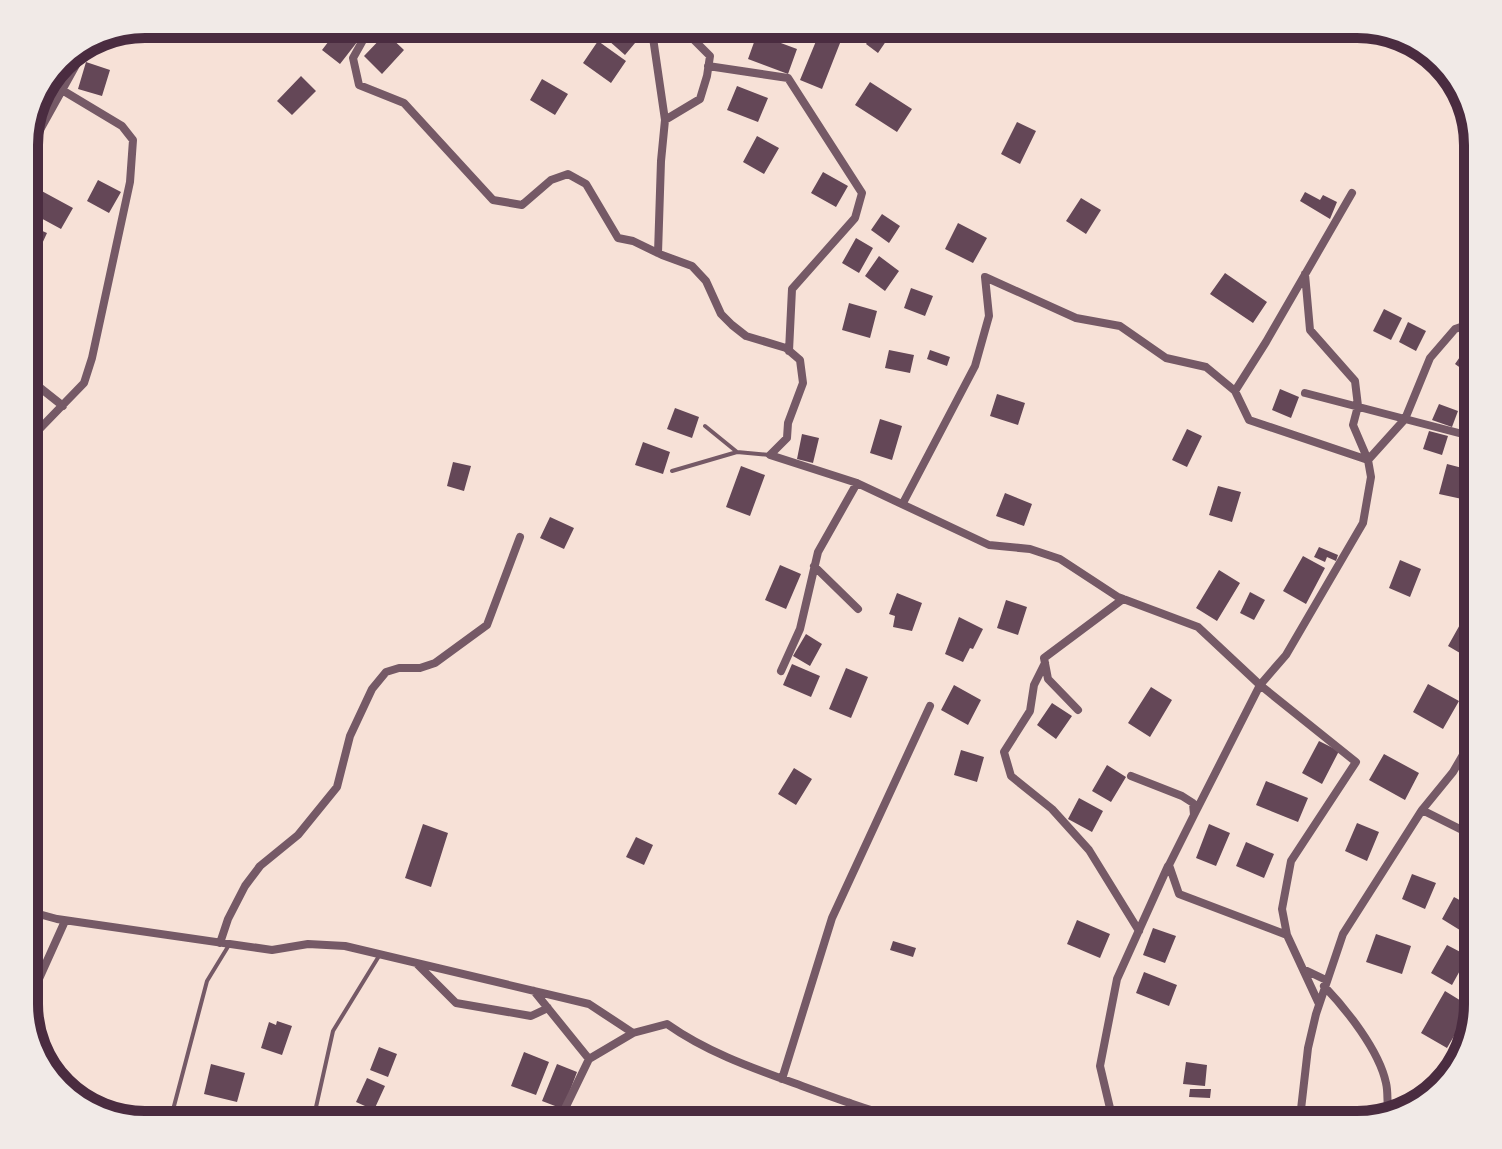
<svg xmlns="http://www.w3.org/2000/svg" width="1502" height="1149" viewBox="0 0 1502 1149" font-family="Poppins,sans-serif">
<rect width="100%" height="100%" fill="#f7e1d7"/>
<path fill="#644757" d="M342,24l19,13 -21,27 -18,-14z
M608,24h18l14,13 -15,18 -25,-22z
M841,24h21l-4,12 -19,-8z
M880,24h9l6,4 -17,25 -12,-9z
M821,29l21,9 -20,51 -22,-9z
M386,33l18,17 -22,24 -18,-18z
M757,34l40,15 -9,25 -40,-15z
M598,41l28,20 -15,22 -28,-20z
M86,62l24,8 -8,26 -24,-7z
M301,76l15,15 -24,24 -15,-14z
M542,79l26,15 -13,21 -25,-15z
M870,82l42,27 -15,23 -42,-27z
M737,86l31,12 -10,24 -31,-12z
M1017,122l19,9 -16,33 -19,-10z
M757,136l22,12 -15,26 -21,-12z
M823,172l25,14 -12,21 -25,-14z
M98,180l23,12 -12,21 -22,-12z
M38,189l35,19 -12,21 -35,-19z
M1305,192l15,8 3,-5 14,7 -7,17 -30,-18z
M1081,198l20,12 -15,24 -20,-13z
M882,214l18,12 -11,17 -18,-13z
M24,223l23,10 -11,24 -12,-5z
M958,223l29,15 -14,25 -28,-14z
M856,238l17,10 -14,25 -17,-10z
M879,256l20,15 -14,20 -20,-15z
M1225,273l42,29 -14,21 -43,-29z
M911,288l22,8 -8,20 -21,-8z
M849,303l28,8 -7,27 -28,-8z
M1384,309l18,9 -11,22 -18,-9z
M1408,322l18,9 -10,20 -17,-9z
M1473,338l5,3 -2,38 -21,-15z
M889,350l25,5 -4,18 -25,-5z
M930,350l20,7 -3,9 -20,-7z
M1280,389l19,8 -8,21 -19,-8z
M997,394l28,9 -7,22 -28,-9z
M1439,404l19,7 -6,16 -20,-7z
M675,408l24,9 -7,21 -25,-9z
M880,419l22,7 -10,34 -22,-7z
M1187,429l15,7 -15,31 -15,-7z
M1429,431l19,5 -6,19 -19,-6z
M802,434l17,4 -6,25 -16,-4z
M643,442l27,10 -7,22 -28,-9z
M453,462l18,4 -7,25 -17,-5z
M1447,464l23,6 -8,29 -23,-5z
M741,466l24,9 -15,41 -24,-9z
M1218,486l23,6 -9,30 -23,-7z
M1005,493l27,11 -8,22 -28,-10z
M550,517l24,11 -10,21 -24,-11z
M1319,547l19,8 -2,6 -9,-4 -2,5 -11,-5z
M1303,556l22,12 -19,36 -23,-13z
M1400,560l21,9 -11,28 -21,-9z
M780,565l21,9 -15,35 -21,-9z
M1219,570l21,13 -23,38 -21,-13z
M1250,592l15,8 -11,20 -14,-7z
M897,593l25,10 -10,28 -19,-4 2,-11 -6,-2z
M1006,600l21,7 -9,28 -21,-7z
M959,617l24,12 -10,20 -3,-1 -7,14 -18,-8z
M1462,621l16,9v20l-6,10 -24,-14z
M806,634l16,10 -12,22 -17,-10z
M792,664l28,12 -9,21 -28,-12z
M846,668l22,9 -17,41 -22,-9z
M1428,684l31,17 -16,28 -30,-17z
M954,685l27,15 -13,25 -27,-15z
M1151,687l21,13 -22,37 -22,-14z
M1052,703l20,13 -16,23 -19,-14z
M1319,741l20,10 -17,33 -20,-11z
M961,750l23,7 -7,25 -23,-7z
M1384,754l35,19 -14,27 -36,-20z
M1107,765l19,12 -15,25 -19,-11z
M794,768l18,11 -16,26 -18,-11z
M1266,781l42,17 -10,24 -42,-17z
M1079,798l24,13 -11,21 -24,-13z
M1473,800l5,2v29l-16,-8z
M1357,823l22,9 -12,29 -22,-10z
M423,824l25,9 -17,54 -26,-9z
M1209,824l21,9 -14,33 -20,-8z
M636,837l17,8 -9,20 -18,-8z
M1246,842l28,12 -10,24 -28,-12z
M1412,874l24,9 -11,26 -23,-10z
M1454,897l22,12 -13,23 -21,-13z
M1077,920l33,14 -10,24 -33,-14z
M1153,928l23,8 -11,27 -22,-8z
M1376,934l35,12 -9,28 -36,-12z
M893,941l23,7 -3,9 -23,-7z
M1447,945l21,11 -16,29 -21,-12z
M1144,972l33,13 -8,21 -33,-13z
M1445,991l26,16 -24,41 -26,-15z
M277,1021l15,5 -10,29 -21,-7 8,-26 7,3z
M379,1047l18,7 -9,23 -18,-7z
M524,1052l25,10 -13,33 -25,-9z
M1186,1062l21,3 -2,21 -22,-2z
M211,1064l34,9 -8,29 -33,-8z
M557,1064l20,8 -14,37 -21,-8z
M367,1078l18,8 -11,24 -18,-8z
M1190,1089h21l-1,9 -21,-1z"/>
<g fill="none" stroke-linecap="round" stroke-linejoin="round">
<path stroke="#755966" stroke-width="4" d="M705,426l32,26
M672,471l65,-19 33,3
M169,1125l38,-144 22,-36
M312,1125l21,-94 46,-75"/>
<path stroke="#755966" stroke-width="8" d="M372,24l-19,34 6,27 45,18 89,97 29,5 29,-25 17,-6 18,10 32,54 15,3 29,14 30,11 14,15 15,33 11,11 14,11 40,12 14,12 3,23 -15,40 -1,15 -17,17 87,28 132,62 41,4 30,10 58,38 80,30 62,58 96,77 -65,99 -9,48 5,26
M651,24l14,96
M708,66l80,12 74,115 -7,25 -63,71 -3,62
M52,81l20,-11
M24,153l17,-25 45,-81
M1352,193l-86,149 -31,49 14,29 119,40
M658,253l3,-92 4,-41 35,-21 7,-23 3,-20 -32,-32
M1305,274l5,56 45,51 3,25 -5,19 15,35
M24,375l39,31
M1305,393l173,45
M1463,434l15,50
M24,445l60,-62 8,-25 38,-176 3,-42 -11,-14 -60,-36
M903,503l72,-137 14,-50 -4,-39 91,41 44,8 46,32 40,9 29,24
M1478,554v4
M814,566l44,43
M1045,663l-11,22 -4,26 -26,41 7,24 41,33 37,41 50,81
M781,671l19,-42 18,-77 39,-69
M1078,710l-30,-31 -4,-21 79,-59
M1131,776l51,20 11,7 1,12 -25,50 10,29 108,41 32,69
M1422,810l56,28
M1194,815l66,-130 26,-30 77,-132 8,-46 -3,-17 37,-41 25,-61 25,-29 23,-8
M24,910l33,9 215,31 36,-6 37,2 244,58 44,29 34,-9c41,29 88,45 135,62 41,15 82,30 125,39
M220,943l8,-24 17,-33 15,-20 38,-31 39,-48 13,-51 22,-47 14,-17 13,-4h21l15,-5 52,-38 33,-88
M416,963l40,40 75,13 17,-8
M1303,969l23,11
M1324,986c22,23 55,64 62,97 2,8 1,17 2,25
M534,991l55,68 44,-26
M24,1012l41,-91
M782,1079l50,-161 98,-212
M1300,1118l8,-70 8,-34 27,-80 79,-124 31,-38 25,-43
M557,1125l32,-66
M837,1125l13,-22
M1114,1125l-14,-59 17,-87 51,-113
M1234,1125l187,-21"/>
</g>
<path d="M0 0H1502V1149H0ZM145 38H1357A107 107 0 0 1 1464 145V1004A107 107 0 0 1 1357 1111H145A107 107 0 0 1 38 1004V145A107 107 0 0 1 145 38Z" fill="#f1eae7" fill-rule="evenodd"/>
<path fill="none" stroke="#4a2c40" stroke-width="10" d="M145 38H1357A107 107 0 0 1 1464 145V1004A107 107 0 0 1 1357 1111H145A107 107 0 0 1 38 1004V145A107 107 0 0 1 145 38Z"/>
</svg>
